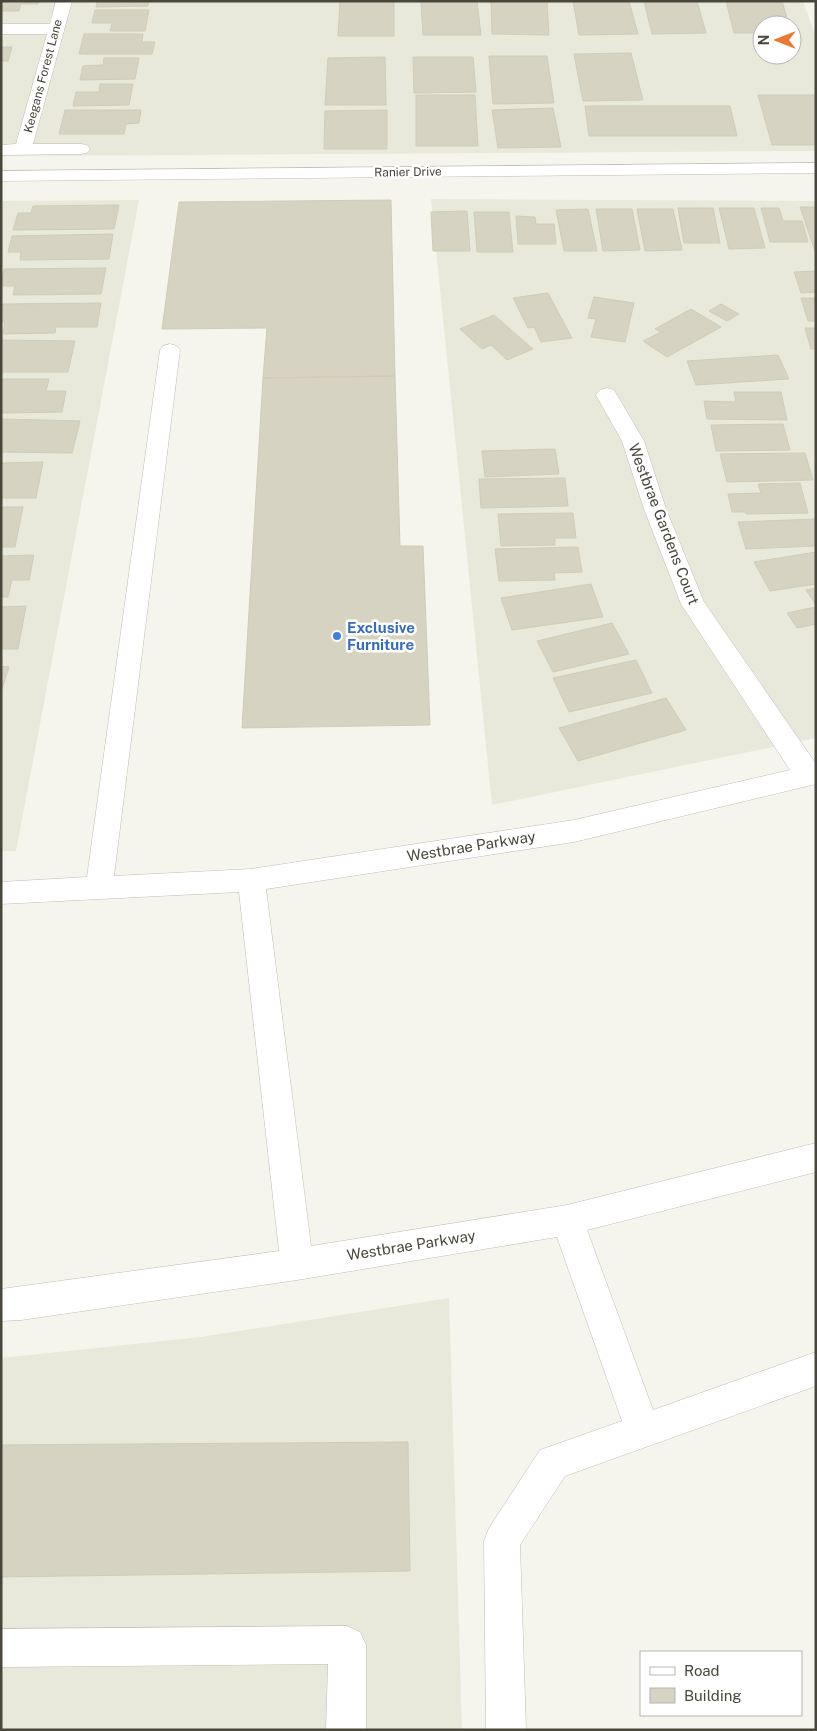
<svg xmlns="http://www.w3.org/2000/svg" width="817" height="1731" viewBox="0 0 817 1731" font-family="'Public Sans',sans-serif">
<rect width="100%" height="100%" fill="#f5f5ed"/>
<path fill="#e8e8db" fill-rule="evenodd" d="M1,1h802l13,36v114l-815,5zM762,25h30v30h-30z
M431,199l385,2v537l-324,67z
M139,200l-123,651h-15v-650z
M449,1298l13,432h-461v-372l200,-21z"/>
<path fill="#d6d3c3" stroke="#d0ccb7" d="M1,1h38l-1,3h-17l-2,7h-18z
M97,1h52l-1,5 -52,1z
M340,1h54v35h-56z
M421,1h56l4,34h-58z
M491,1h56l2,34 -57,-1z
M573,1h56l9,33 -59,1z
M644,1h53l9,32 -54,1z
M726,1h56l7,24h-27v8h-28z
M95,10h54l-4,21h-35l2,-8h-20z
M84,34h59l-1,8h13l-3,12h-73z
M1,47h11l-4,14h-7z
M631,53l12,47 -60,1 -9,-47z
M489,56h58l7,47 -61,1z
M385,57l1,48h-61l3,-47z
M413,57h60l3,35 -62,1z
M104,58h35l-4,21 -55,1 3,-14 20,-1z
M100,84h33l-4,21 -56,1 3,-14h23z
M416,95h59l3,51h-62z
M758,95h58v50h-44z
M585,106h145l7,30h-148z
M553,108l8,39 -63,1 -6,-38z
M65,110h76l-2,13 -13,1 -2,10h-65z
M387,110v39h-63l1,-38z
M391,200l4,176 -132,2 4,-50 -105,1 17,-127z
M119,205l-5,24 -101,1 5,-17h13l2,-7z
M800,207h16v44h-1z
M678,208h35l7,35h-36z
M719,208h35l11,40 -36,1z
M761,208h18l4,13h19l6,21h-38z
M588,209l9,42h-33l-8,-41z
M596,209h36l8,41 -37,1z
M637,209h36l9,41 -37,1z
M467,211l3,40h-37l-2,-39z
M474,212h35l4,40h-36z
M516,216l19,1 1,7h18l2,20h-38z
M113,234l-4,25 -89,1 1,-8h-13l4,-16z
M106,268l-5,26 -88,1 2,-9h-14l3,-17z
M816,271v21l-15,1 -7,-21z
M548,293l24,45 -31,4 -7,-15 -6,1 -15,-30z
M594,297l40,6 -9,39 -34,-5 5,-18 -8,-1z
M801,298h15v23h-8z
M101,303l-4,24h-41l-1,6 -52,1 2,-12h-4v-18z
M721,304l18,10 -12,7 -18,-10z
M691,309l30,18 -54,30 -24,-16 18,-9 -6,-3z
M494,315l39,34 -26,11 -16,-15 -9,4 -22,-20z
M805,328h11v21h-5z
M1,340l74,1 -7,31h-67z
M778,355l11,24 -93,6 -9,-24z
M395,376l5,170h23l7,179 -188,3 21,-350z
M1,379h48l-3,12h20l-4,21 -61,1z
M734,392h47l6,28 -80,-1 -3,-18 32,1z
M1,419l79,2 -8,32 -71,-1z
M783,424l7,26 -74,1 -5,-26z
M555,449l4,25 -74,3 -3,-26z
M805,453l8,27 -86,2 -7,-28z
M43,462l-7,36h-35v-35z
M565,478l3,28 -87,2 -2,-29z
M800,483l8,30 -62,1v-2h-14l-4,-18 33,-1 -3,-9z
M1,507h22l-8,40h-14z
M573,513l3,25h-21v7l-54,1 -3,-32z
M816,519v27l-70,3 -8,-27z
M578,547l4,25 -28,1 1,7 -56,1 -4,-32z
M816,552v32l-46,7 -16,-29z
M34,555l-5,25h-17l-4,17h-7v-41z
M591,584l12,33 -91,13 -11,-32z
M816,588v17l-10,-15z
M26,606l-8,43h-17v-42z
M816,607v17l-19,4 -10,-15z
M612,623l17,31 -76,18 -16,-31z
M636,660l16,33 -83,19 -16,-34z
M1,666l8,1 -8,25z
M666,698l20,32 -108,31 -19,-33z
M408,1442l2,129 -409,6v-132z"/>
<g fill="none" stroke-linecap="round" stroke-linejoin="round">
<defs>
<path id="minor" d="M56,1h16l-39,143h48l6,1 3,4 -3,4 -6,1 -80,1v-10l15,-1 31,-110h-46v-10h49z
M816,163v10l-815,8v-10z
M170,344l7,2 3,4 -66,526 137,-7 323,-49 216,-50 -109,-166 -37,-95 -22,-68 -26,-46 4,-5 7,-2 7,2 30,51 22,68 38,93 112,162v20l-242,58 -308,47 45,357 256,-41 249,-62v29l-229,58 66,180 163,-58v34l-251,90 -45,69 6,185h-40l-2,-189 5,-13 51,-78 82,-29 -65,-184 -260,43 -276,40 -20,1v-32l278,-38 -40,-359 -238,12v-22l86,-5 73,-527 3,-4z
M347,1626l13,6 6,13v85h-40l2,-66 -327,3v-38z"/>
</defs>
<use href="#minor" stroke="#c0beb0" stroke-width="1"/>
<use href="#minor" fill="#fff" fill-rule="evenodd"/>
</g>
<circle fill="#3f7fe0" stroke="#fff" stroke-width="2" cx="337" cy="636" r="5"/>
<g text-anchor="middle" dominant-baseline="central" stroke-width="5" stroke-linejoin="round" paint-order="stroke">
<g font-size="12" fill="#49473b" stroke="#fff">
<text transform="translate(43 76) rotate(-75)">Keegans Forest Lane</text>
<text transform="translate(408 172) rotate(-1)">Ranier Drive</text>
</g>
<g font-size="15" fill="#49473b" stroke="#fff">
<text transform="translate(664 524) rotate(69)">Westbrae Gardens Court</text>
<text transform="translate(471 846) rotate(-9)">Westbrae Parkway</text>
<text transform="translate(411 1245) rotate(-9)">Westbrae Parkway</text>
</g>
<g font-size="15" font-weight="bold" fill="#366cbe" stroke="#fff" text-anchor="start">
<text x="347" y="627">Exclusive<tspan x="347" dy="17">Furniture</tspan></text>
</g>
</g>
<rect width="817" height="1731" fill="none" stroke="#49473b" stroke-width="5"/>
<rect x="640" y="1651" width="162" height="65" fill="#ffffff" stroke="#b6b5b1"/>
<rect x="650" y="1667" width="25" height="8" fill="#ffffff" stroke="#b6b5b1"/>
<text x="684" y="1676" font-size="15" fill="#49473b">Road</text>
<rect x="650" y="1688" width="25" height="15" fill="#d6d3c3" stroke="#b6b5b1"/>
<text x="684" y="1701" font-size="15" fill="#49473b">Building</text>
<g transform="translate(777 40) rotate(270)"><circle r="24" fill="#ffffff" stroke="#b6b5b1"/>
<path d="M0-4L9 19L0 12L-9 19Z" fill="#e77932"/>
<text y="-8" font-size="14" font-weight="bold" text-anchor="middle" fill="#49473b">N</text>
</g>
</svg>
